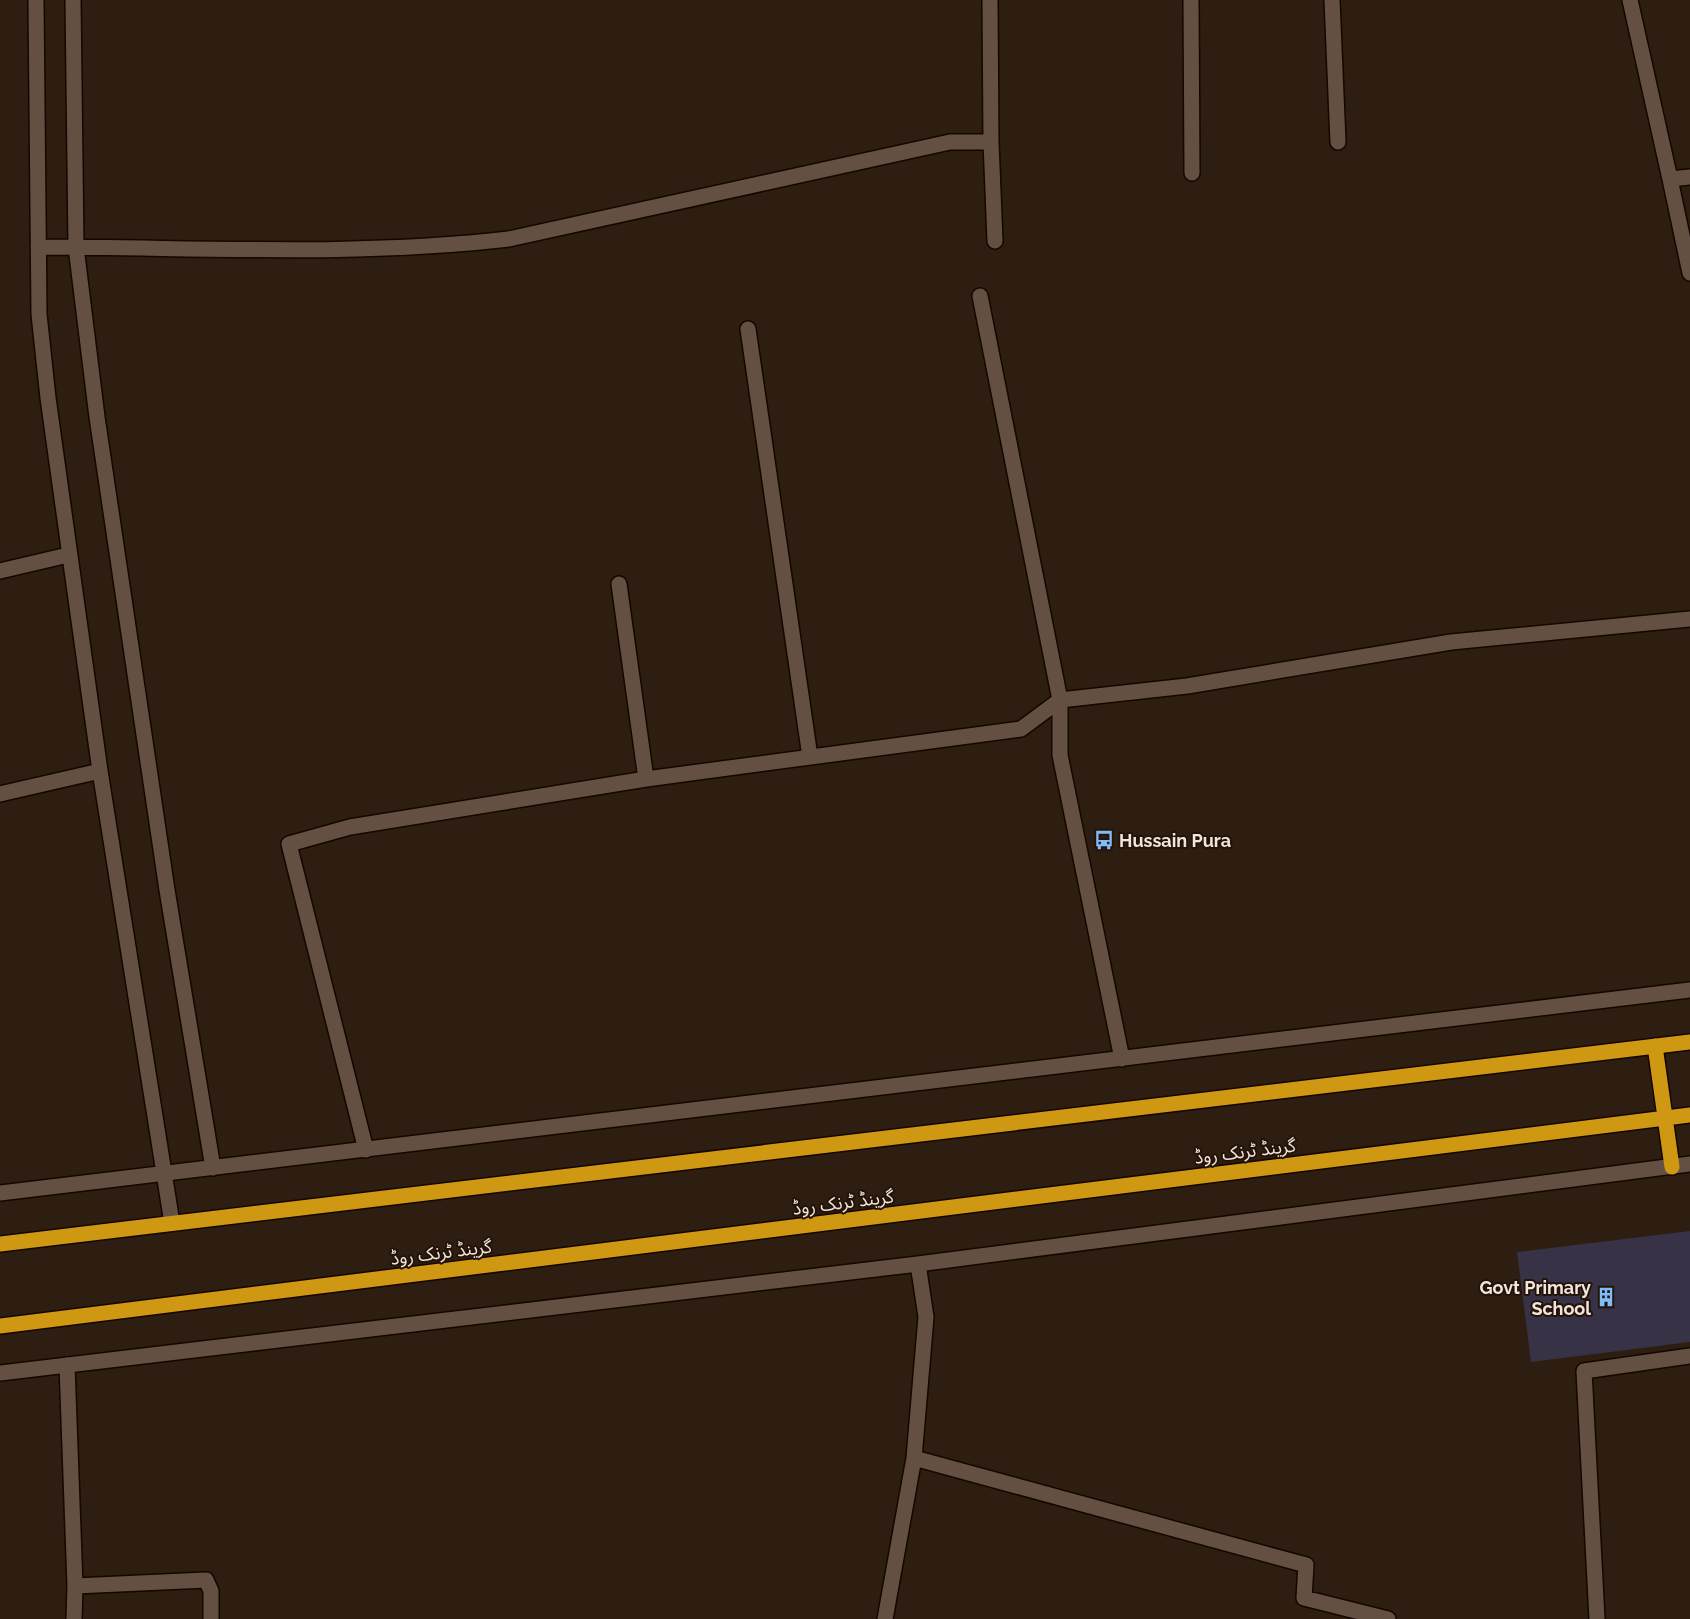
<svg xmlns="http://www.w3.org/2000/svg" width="1690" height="1619" viewBox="0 0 1690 1619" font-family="Raleway,'Noto Sans Arabic',sans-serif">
<rect width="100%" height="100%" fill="#2e1d11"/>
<path fill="#373245" d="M1690,1231v111l-159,20 -14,-110z"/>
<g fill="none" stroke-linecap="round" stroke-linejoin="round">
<defs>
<path id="street" d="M36,0l3,314 9,84 52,373 72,452
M73,0l3,247 21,170 70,473 46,278
M990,0l1,142 4,99
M1191,0l1,173
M1332,0l6,142
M1630,0l40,179
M1690,177l-20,2 20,94
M38,247c157,0 315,10 471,-8l441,-97h41
M980,296l80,404v55l62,304
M748,329l62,428
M0,571l68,-16
M619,584l27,195
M0,794l100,-23
M366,1150l-77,-306 61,-17 296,-48 375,-50 39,-29 127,-14 264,-44 239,-23
M0,1193l1690,-203
M918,1264l8,53 -12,141 392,107 -2,33 84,21
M0,1373l918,-109 772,-100
M75,1586l131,-6 5,11v28
M885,1619l29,-161
M1597,1619l-13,-248 106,-15"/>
<path id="secondary" d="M67,1365l8,221 -1,33"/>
<path id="highway" d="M1655,1046l17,121
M0,1244l1690,-202
M0,1326l1690,-211"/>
</defs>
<use href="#street" stroke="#150600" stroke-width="18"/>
<use href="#secondary" stroke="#150600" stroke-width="18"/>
<use href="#highway" stroke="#150600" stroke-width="18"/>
<use href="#street" stroke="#645043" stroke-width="15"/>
<use href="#secondary" stroke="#645043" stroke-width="15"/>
<use href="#highway" stroke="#ce9813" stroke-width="15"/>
</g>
<defs>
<symbol id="bus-bare" viewBox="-9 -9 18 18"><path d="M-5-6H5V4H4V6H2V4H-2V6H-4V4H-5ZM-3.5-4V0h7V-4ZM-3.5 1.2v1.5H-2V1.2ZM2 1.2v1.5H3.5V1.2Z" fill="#7fbdfa" stroke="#241308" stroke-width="2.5" paint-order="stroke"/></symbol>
<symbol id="building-bare" viewBox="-9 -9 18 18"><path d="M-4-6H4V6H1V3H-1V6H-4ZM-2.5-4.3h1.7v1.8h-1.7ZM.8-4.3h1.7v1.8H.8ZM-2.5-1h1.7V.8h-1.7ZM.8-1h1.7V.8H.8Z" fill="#7fbdfa" stroke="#241308" stroke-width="2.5" paint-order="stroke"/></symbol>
</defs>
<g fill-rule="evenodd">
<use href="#bus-bare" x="1090" y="826" width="28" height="28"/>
<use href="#building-bare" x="1592" y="1283" width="28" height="28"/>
</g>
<g text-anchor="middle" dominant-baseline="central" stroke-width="4" stroke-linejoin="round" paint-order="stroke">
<g font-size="18" font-weight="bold" fill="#f1e5dd" stroke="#241308" text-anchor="start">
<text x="1119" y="840">Hussain Pura</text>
<text x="1591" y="1287" text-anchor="end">Govt Primary<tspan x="1591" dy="21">School</tspan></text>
</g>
<g font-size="18" fill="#f1e5dd" stroke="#241308">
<text transform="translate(1245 1151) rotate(-7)">گرینڈ ٹرنک روڈ</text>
<text transform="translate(843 1202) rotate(-7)">گرینڈ ٹرنک روڈ</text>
<text transform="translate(441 1252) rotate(-7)">گرینڈ ٹرنک روڈ</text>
</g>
</g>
</svg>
